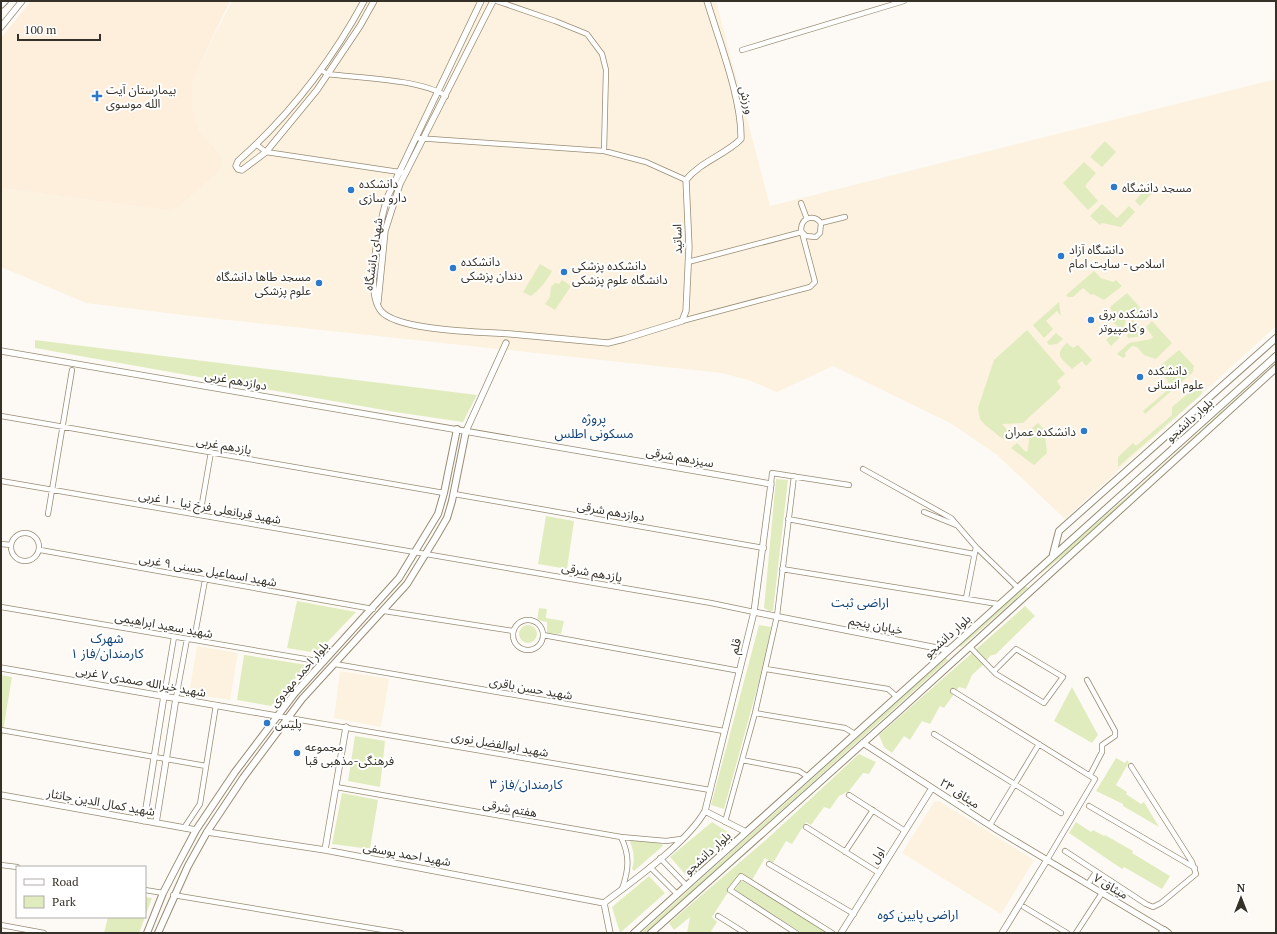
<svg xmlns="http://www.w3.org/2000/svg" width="1277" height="934" viewBox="0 0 1277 934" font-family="'PT Serif','Noto Sans Arabic',serif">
<rect width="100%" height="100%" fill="#fdfaf5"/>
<path fill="#fcf2df" d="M232,1h484l54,205 506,-127v247l-211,193 -69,-65 -46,-31 -117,-57 -56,26 -26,-11 -29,-8 -531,-57 -105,-13 -85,-36v-79l165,22 41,-69 -8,-10 -7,-23v-24l7,-19z
M197,646l41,7 -8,47 -41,-6z
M340,671l49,8 -8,48 -47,-9z
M939,801l95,59 -33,54 -99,-61 32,-51z"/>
<path fill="#feeedc" d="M31,1h199l-31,64 -7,19v24l7,23 22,26 -1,13 -43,37 -11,3 -165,-22v-150z"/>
<path fill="#e1ecbe" d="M1105,141l11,11 -14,15 -12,-10z
M1084,162l12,11 -11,13 13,15 -10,9 -25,-27z
M1149,185l6,5 -15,16 -5,-5z
M1102,204l15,14 12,-12 6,6 -14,15 -19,-4 -2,2 -10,-9z
M540,264l12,7c-5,10 -13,19 -21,25l-8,-4z
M1094,271l7,7 12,4 3,-2 6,6 -18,14 -11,-6 -2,1 -8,-7 -10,9h-5l-2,-2z
M562,280l9,6 -16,24 -10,-6 5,-7 1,-10 4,-4 4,1z
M1127,293l18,20 -6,7 -8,-9 -4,1 -4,22 -12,12 -5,-6 13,-12 -8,-8 3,-3 -4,-10z
M1059,302l2,14 -4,-5 -11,10 7,8 -9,9 -11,-13z
M1133,320l12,14 -1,2 -16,2 -1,-2 4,-15z
M1152,321l20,22 -16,16 -12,-4 -7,-8 -5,-1 -7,7 1,3 -3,2 -6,-4 12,-11 22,-4 2,-2 -7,-10z
M1027,330l38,44 -8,7 4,7 -38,35 -21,1 8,9 -6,7 -19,-15 -5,-6 -2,-11 16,-48z
M1056,333l7,6 -6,5 -8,1 -2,-3z
M35,340l442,55 -14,27 -68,-10 -360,-64z
M1067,343l6,5 5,-3 14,15 -6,6 -4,-5 -10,8c-10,-10 -19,-14 -5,-26z
M1179,350l15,16 -1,6 -48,42 -2,-3 27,-23v-4l-6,-8 -3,-11z
M1276,362v2l-193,176 -43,34 -1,-2 96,-82z
M1198,385l5,3 -2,7 -83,72v-10l15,-14 3,3 36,-31v-8z
M1038,423l5,5 -2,4 4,3 2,18 -13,12 -23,-17 6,-5 9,9 2,-2 2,-20z
M776,479l12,1 -15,131h-4l-5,-3z
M546,516l28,5 -7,48 -29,-5z
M1025,586l3,2 -67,59 -2,-1z
M297,601l59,11 -39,41 -30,-5z
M1025,606l10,10 -39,38 -6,2 -6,8 -12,11 -6,14 -7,-2 -15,21 -4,-2 -10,18 -8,-3 -12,19 -6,-4 -12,17 -8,-6 -5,-12z
M539,608l8,1 -1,9 18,3 -3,13 -14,-1v-11l-10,-2z
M519 634a9 9 0 1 1 18 0a9 9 0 1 1-18 0Z
M759,625l12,2 -7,36 -40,146 -13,-4z
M244,655h1l62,10 -36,41 -34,-6z
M946,658l2,2 -302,273h-5z
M1,675l11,2 -11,66z
M1072,687l26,48 -6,8 -38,-22z
M355,736l30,5 -5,46 -32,-6z
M859,754l17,8 -7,12 -6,-1 -14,18 -10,5 -9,13 -6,-2 -13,18 -5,-3 -14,22 -6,-3 -13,22 -8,-5 -13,22 -10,-6 -3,1 -27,42 5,5 -7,11h-23l3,-16 -16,13 -5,-7 98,-84z
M1116,758l9,5 2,-3 2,2 -13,23 11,7 -1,2 15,10 3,-2 15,25 -36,-21v-2l-27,-13z
M342,793l36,7 -8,49 -38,-5z
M712,822l19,12 -45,41 -16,-18z
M1076,822l15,10 2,-2 11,6 1,-1 28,16 -1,2 38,23 -8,13 -38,-22 -2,2 -53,-36z
M632,839l30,5 1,2 -29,25 -2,-2c3,-10 2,-17 -2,-27z
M649,876l16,17 -45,40 -8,-26z
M741,880l87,53h-26l-67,-43z
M145,897l7,1 -13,35h-35l4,-16h37z"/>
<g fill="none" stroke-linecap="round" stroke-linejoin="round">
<defs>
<path id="minor" d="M497,1l58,20 32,13 15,20 4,16 -2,81
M742,50l162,-49
M321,70l6,4c32,4 93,5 119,22
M416,138l188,13 42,11 40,18
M257,145l9,7 140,21
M801,203l6,16
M821,223l24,-6
M688,262l114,-30
M682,321l128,-34 5,-5 -14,-53c1,-12 13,-15 20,-6l-1,10 -4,4 -10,-1 -4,-4
M1,416l443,77
M863,469l88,49 25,29 41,40
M1,481l710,122 43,9
M771,484l1,-11 77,12
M454,494l310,54
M924,512l32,13
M48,514l24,-144
M200,515l11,-63
M788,519l186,35
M11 547a14 14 0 1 1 28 0a14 14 0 1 1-28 0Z
M1,544l10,1
M40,550l333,59
M782,569l216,35
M966,598l10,-51
M1,607l322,55
M384,611l129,20
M513 635a15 15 0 1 1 30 0a15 15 0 1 1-30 0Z
M543,635l197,36
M194,640l11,-60
M970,647l26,27 48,29 19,-26 -47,-28 -22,22
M335,664l389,67
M766,669l122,20 9,8
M1087,680l28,51v5l-13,9v7l-12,23
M953,691l142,88 -48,81
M164,696l10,-59
M176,698l11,-59
M755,713l90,15 10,6
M277,716l433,74
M1,730l205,36
M934,734l127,79
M742,760l57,11 9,6
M336,787l285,50 45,4 15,-2
M849,795l56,36
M1089,806l106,62
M725,822l30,-109 22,-97 17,-140
M990,825l49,-81
M806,827l73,46
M184,828l16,-24 16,-99
M621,837c9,19 8,32 1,52
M1065,851l81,53 7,3 8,-4 35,-29 -4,-12 -61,-96
M845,852l28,-42
M660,858l27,28
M769,864l85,50
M1,865l16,2
M650,867l27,27
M1088,884l8,-12
M145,890l18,3
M173,895l228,38
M1024,907l43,26
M718,916l27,17
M1,925l43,8
M796,933l-66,-43 11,-14 91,57
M1076,933l26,-40"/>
<path id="tertiary" d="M364,1c-33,61 -74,114 -126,160l-2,5 2,3 4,1 24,-18 51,-62 43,-64 14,-25
M481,1l-94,197c-7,25 -23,92 -6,113 16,20 103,21 130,23 32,3 64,6 97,9l16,-4 58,-18 4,-10 3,-64 -3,-67c14,-18 39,-25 55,-41 1,-40 -22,-98 -34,-138
M1,27l21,-26
M378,302l7,-71 15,-47 93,-183
M1,351l770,133 -17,128 -49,199c-18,32 -71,69 -101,92
M466,431l40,-88
M754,612l193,38
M1,668l276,48
M863,743l134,87 167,100
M1,795l195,35
M705,811l41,21
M144,821l20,-125
M156,823l20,-125
M207,832l118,18 279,53
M325,850l21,-123
M604,903l6,30
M841,933l91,-145
M1002,933l45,-73"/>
<path id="secondary" d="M1,5l4,-4
M1053,554l6,-23 217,-193
M147,933l16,-40 16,-31 17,-32 39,-58 60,-79 104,-115 39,-64 6,-21 13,-64
M158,933l30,-67 19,-34 36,-54 59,-79 105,-115 29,-47 11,-19 5,-17 14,-70
M634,933l642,-577
M651,933l248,-222 377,-343
M1162,933l2,-3 4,3"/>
</defs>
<use href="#minor" stroke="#988c75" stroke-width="6"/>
<use href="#tertiary" stroke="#988c75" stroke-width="7"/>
<use href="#secondary" stroke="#988c75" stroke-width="8"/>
<use href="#minor" stroke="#fff" stroke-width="4.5"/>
<use href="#tertiary" stroke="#fff" stroke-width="5.5"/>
<use href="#secondary" stroke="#fff" stroke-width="6"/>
</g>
<g fill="#2f79ca" stroke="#fff" stroke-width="1.5">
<path d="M95 90h4v4h4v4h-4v4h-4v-4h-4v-4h4z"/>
<circle cx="1114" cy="187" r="4"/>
<circle cx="351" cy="190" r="4"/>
<circle cx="1061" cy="256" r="4"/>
<circle cx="453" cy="268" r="4"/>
<circle cx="564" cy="272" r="4"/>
<circle cx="319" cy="283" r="4"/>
<circle cx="1091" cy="320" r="4"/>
<circle cx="1140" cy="377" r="4"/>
<circle cx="1084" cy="431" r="4"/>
<circle cx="267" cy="723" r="4"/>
<circle cx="297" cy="753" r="4"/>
</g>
<g text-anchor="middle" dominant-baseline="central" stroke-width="4" stroke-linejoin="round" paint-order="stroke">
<g font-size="12" fill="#363128" stroke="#fff" text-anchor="start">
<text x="106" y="89">بیمارستان آیت<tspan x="106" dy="14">الله موسوی</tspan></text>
<text x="359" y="183">دانشکده<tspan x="359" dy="14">دارو سازی</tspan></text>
<text x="1122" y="187">مسجد دانشگاه</text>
<text x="1069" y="249">دانشگاه آزاد<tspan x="1069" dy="14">اسلامی - سایت امام</tspan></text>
<text x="461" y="261">دانشکده<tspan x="461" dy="14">دندان پزشکی</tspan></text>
<text x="572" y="265">دانشکده پزشکی<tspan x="572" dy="14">دانشگاه علوم پزشکی</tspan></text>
<text x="311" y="276" text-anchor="end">مسجد طاها دانشگاه<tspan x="311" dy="14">علوم پزشکی</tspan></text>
<text x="1099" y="313">دانشکده برق<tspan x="1099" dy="14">و کامپیوتر</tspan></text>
<text x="1148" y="370">دانشکده<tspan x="1148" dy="14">علوم انسانی</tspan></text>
<text x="1076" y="431" text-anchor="end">دانشکده عمران</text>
<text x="275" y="723">پلیس</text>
<text x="305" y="746">مجموعه<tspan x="305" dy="14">فرهنگی-مذهبی قبا</tspan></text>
</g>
<g font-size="12" fill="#363128" stroke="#fff">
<text transform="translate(747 100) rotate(76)">ورزش</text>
<text transform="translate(677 239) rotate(-91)">اساتید</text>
<text transform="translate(373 254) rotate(-82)">شهدای دانشگاه</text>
<text transform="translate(236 380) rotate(10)">دوازدهم غربی</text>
<text transform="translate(1189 420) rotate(-42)">بلوار دانشجو</text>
<text transform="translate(224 445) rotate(10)">یازدهم غربی</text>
<text transform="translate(680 457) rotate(10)">سیزدهم شرقی</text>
<text transform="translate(210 507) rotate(10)">شهید قربانعلی فرخ نیا ۱۰ غربی</text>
<text transform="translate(611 511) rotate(10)">دوازدهم شرقی</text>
<text transform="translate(208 570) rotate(10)">شهید اسماعیل حسنی ۹ غربی</text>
<text transform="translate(592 572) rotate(10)">یازدهم شرقی</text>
<text transform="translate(164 625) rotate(10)">شهید سعید ابراهیمی</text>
<text transform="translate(876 625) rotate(11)">خیابان پنجم</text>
<text transform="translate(947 636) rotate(-42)">بلوار دانشجو</text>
<text transform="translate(735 646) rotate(-76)">قلم</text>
<text transform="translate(299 674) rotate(-49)">بلوار احمد مهدوی</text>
<text transform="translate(141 681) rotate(10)">شهید خیرالله صمدی ۷ غربی</text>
<text transform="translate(531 688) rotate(10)">شهید حسن باقری</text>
<text transform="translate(500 744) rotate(10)">شهید ابوالفضل نوری</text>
<text transform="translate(960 793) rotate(33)">میثاق ۲۳</text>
<text transform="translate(101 802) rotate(10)">شهید کمال الدین جانثار</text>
<text transform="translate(510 808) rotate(10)">هفتم شرقی</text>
<text transform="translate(707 853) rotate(-42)">بلوار دانشجو</text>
<text transform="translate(407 854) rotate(10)">شهید احمد یوسفی</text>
<text transform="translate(877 855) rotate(-58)">اول</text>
<text transform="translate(1111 886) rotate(31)">میثاق ۷</text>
</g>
<g font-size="13" fill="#124274" stroke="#fff">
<text x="594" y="418">پروژه<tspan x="594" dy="15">مسکونی اطلس</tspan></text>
<text x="860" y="602">اراضی ثبت</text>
<text x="107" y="638">شهرک<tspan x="107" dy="15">کارمندان/فاز ۱</tspan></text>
<text x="526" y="784">کارمندان/فاز ۳</text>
<text x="918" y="914">اراضی پایین کوه</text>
</g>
</g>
<rect width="1277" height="934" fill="none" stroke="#363128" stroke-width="4"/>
<rect x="16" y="866" width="130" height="52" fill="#ffffff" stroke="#afada9"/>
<rect x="24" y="879" width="20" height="6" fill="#ffffff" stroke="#afada9"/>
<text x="52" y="886" font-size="12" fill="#363128">Road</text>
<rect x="24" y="896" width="20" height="12" fill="#e1ecbe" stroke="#afada9"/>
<text x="52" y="906" font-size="12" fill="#363128">Park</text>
<g transform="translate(1241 898)" stroke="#ffffff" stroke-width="3" paint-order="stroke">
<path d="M0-3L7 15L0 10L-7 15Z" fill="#363128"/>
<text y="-6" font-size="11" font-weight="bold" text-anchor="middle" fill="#363128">N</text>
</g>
<path d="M18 34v6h82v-6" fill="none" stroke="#363128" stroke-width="2"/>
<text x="24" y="34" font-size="12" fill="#363128" stroke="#ffffff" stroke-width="3" paint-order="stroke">100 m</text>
</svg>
